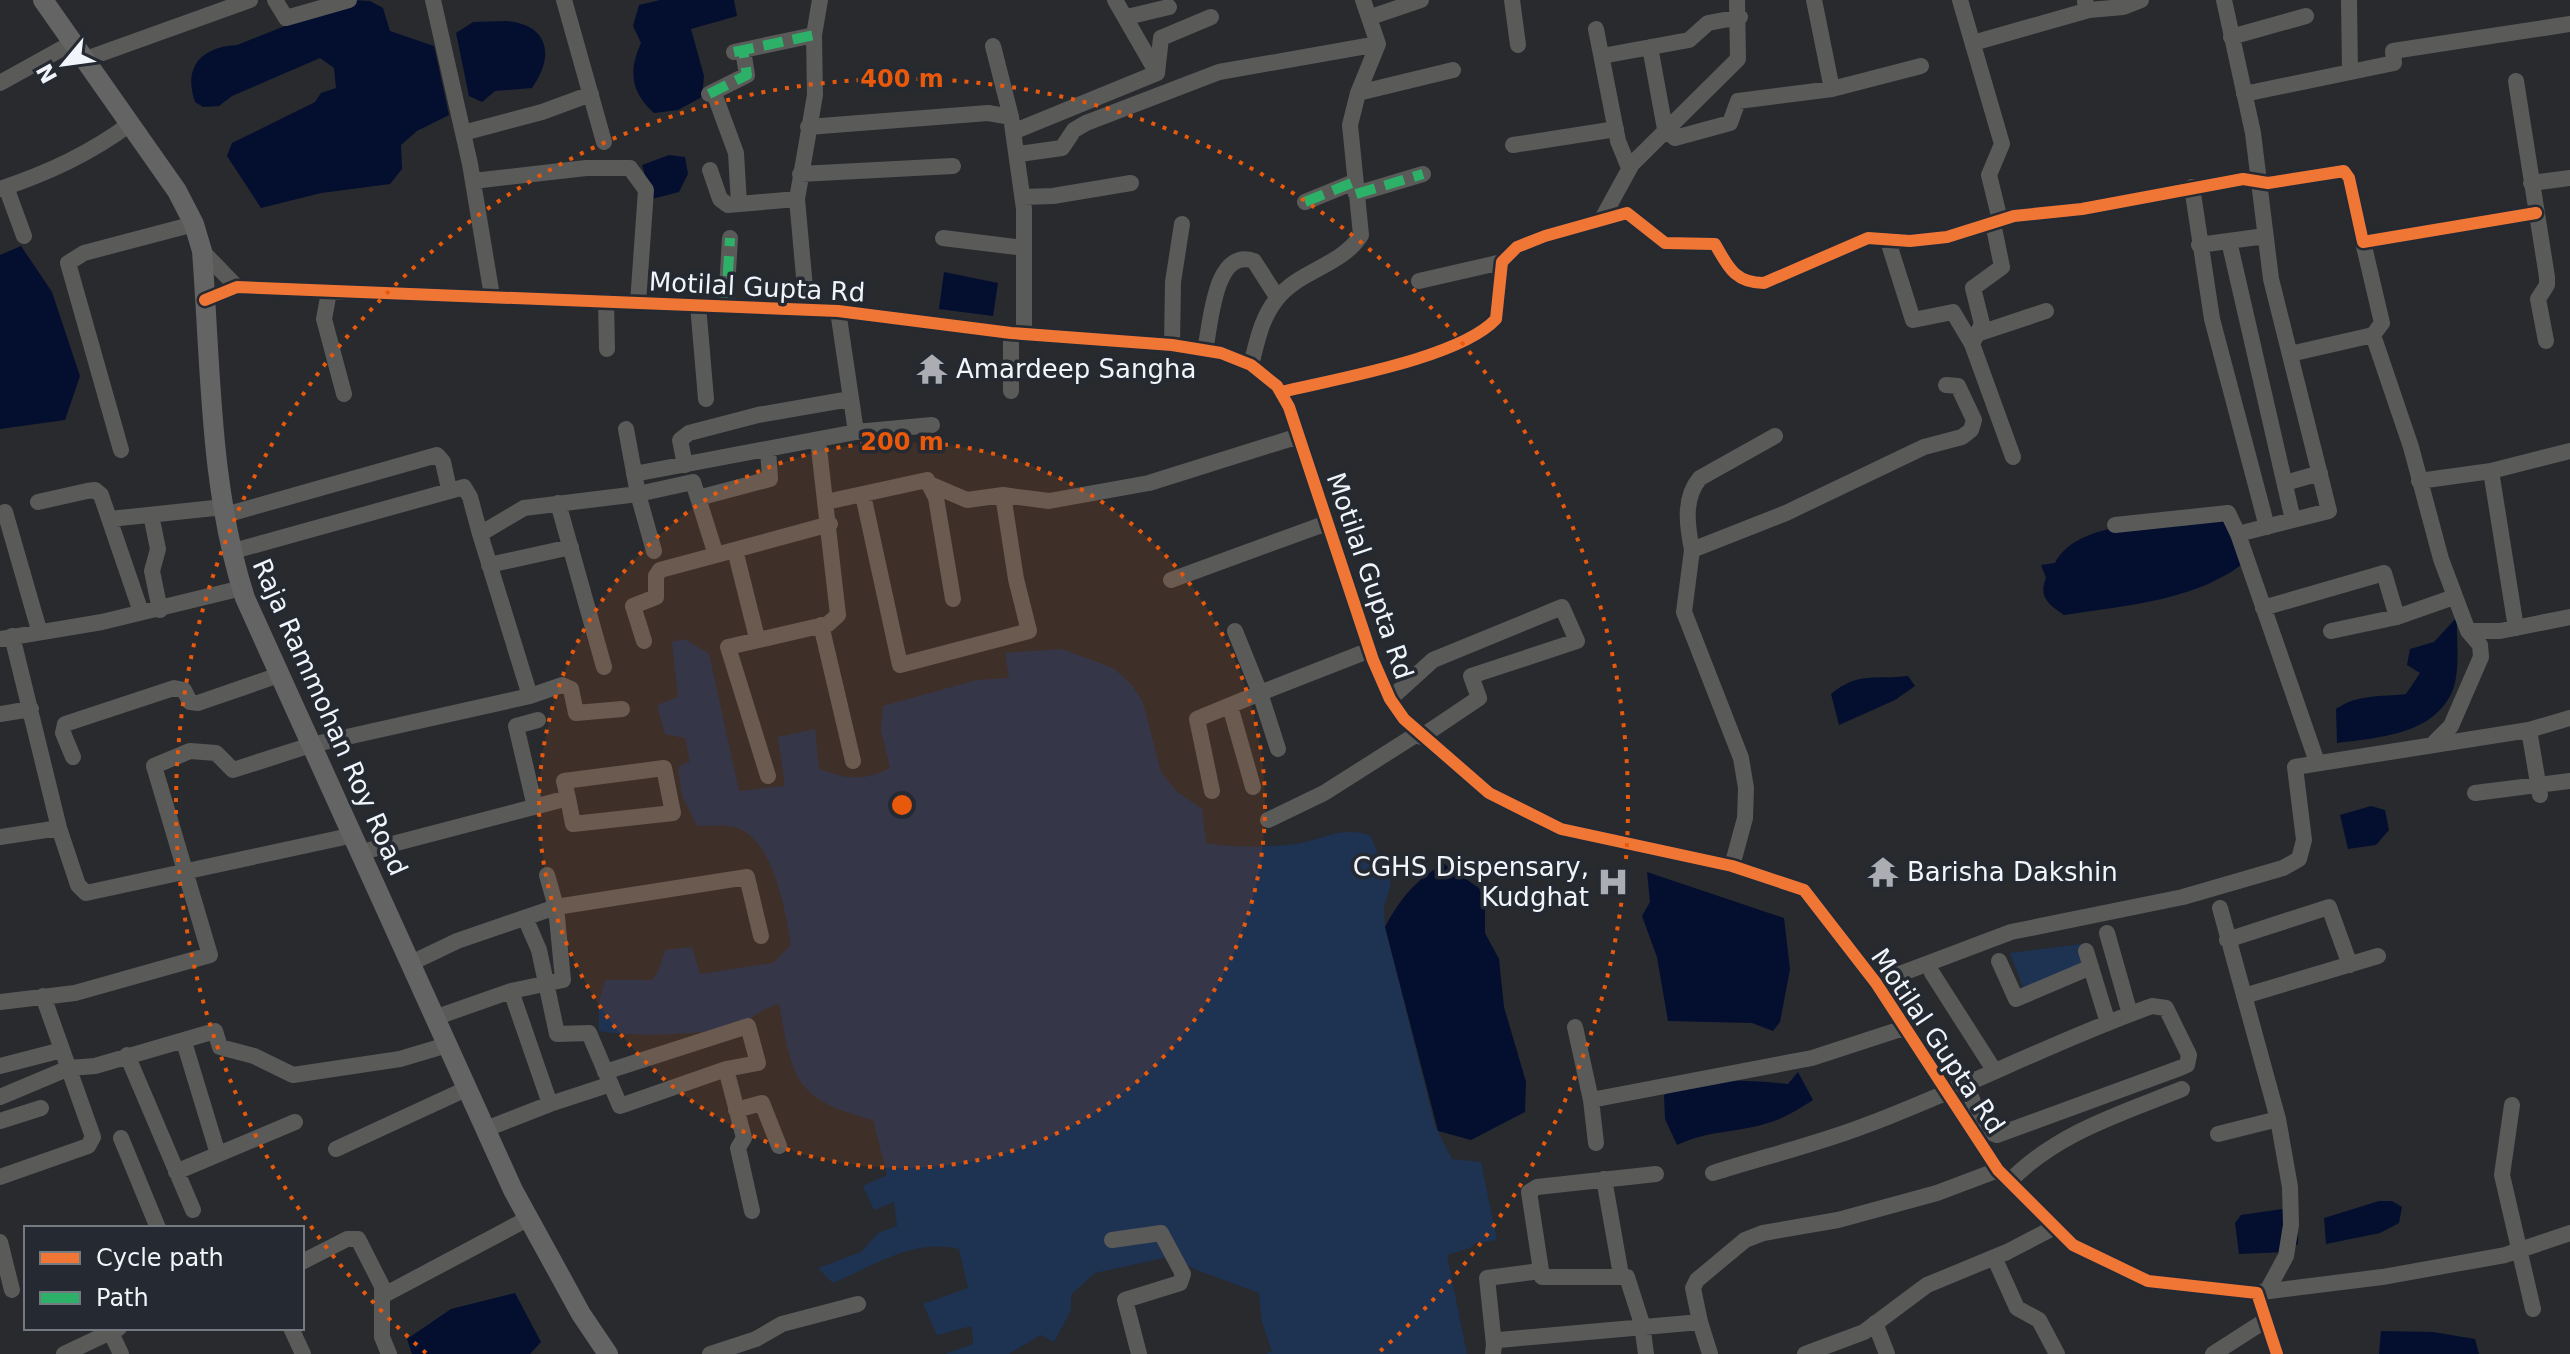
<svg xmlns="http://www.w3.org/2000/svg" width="2570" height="1354" viewBox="0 0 2570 1354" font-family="'DejaVu Sans',sans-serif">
<rect width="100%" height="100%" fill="#282a2e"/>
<path fill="#1e3252" d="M685,639l24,15 30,137 46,-5 -7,-49 37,-8 4,40c28,10 43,13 71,-1l-9,-38 2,-24 94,-26 32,-2 -4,-25 57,-4 51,19 18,16 12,18 18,70 15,19 26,18 4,34c22,5 67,4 90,1 28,-5 45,-18 74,-9l21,49 -7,23 1,20 50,199 17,33 29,3 16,78 -23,4 -4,4 -23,7 20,99h-201l6,-3 -10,-29 -3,-29 -65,-24 -21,-13 -78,17 -24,22v15l-17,32 -13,-7 -32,19h-64l28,-10 -1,-18 -35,9 -14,-31 45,-16 -9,-39c-45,-11 -86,17 -126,34l-15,-15 43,-16 17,-19 19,-7 -3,-24 -20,8 -11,-24 24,-11 -14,-55c-79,-21 -80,-40 -94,-116 -19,5 -23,13 -38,19 -29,13 -111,14 -142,8v-28l6,-23h47l6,-8 7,-22 27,-3 8,27 73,-11 18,-18c-5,-33 -17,-101 -51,-116 -13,-5 -29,-3 -43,-3l-15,-30 -4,-29 12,-6 -5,-23 -20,-4 -8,-29 21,-8 -6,-55z
M2089,943l4,28 -67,24 -16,-42z"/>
<path fill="#040f30" d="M351,0l19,1 13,7 7,23 44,15 15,69 -32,16 -16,14 1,24 -12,15 -69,9 -60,15 -34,-52 5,-13 83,-41 6,-9 15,-5 -2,-20 -14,-10 -88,38 -13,10 -16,1 -8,-5c-12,-35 6,-55 42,-57z
M660,0h74l3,16 -46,13 13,47 -2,21 -24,13 -24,3c-23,-21 -26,-41 -13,-70l-8,-17 6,-21z
M506,21c43,3 49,35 26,67l-37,3 -13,11 -13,-6 -13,-63 17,-11z
M669,155l16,2 3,17 -9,18 -27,7 -10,-34z
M21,246l31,46 28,84 -15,44 -65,9v-174z
M944,272l54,11 -5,33 -54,-7z
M2232,520l18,38c-50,43 -123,47 -186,57 -15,-11 -26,-17 -18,-37l-5,-13 14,-2c24,-48 129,-40 177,-43z
M2457,617c-1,23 4,54 -5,75 -19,43 -76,46 -115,51l-1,-34c21,-15 45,-12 70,-15l14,-21 -13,-8 3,-16 24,-7z
M1908,676l7,10 -20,14 -56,25 -8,-31c28,-23 43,-14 77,-18z
M2371,806l14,4 4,20 -13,15 -28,4 -8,-34z
M1444,864l35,24 6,16v29l14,26 5,48 22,75 -1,30 -54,28 -33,-9 -53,-204c15,-28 31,-48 59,-63z
M1647,872l137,46 6,51 -10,53 -7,9 -21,-8 -84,-2 -11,-64 -15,-41 8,-14z
M1798,1072l15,28c-14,9 -28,18 -45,23 -32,10 -59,7 -91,22l-12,-26 -1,-24c28,-19 90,-15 124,-11z
M2379,1201h13l10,6 -3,16 -19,10 -54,11 -2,-26z
M2290,1208l8,13v23l-13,8 -46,2 -4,-31 6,-8z
M515,1293l26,49 -11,12h-118l-5,-15 44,-30z
M2381,1331l52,1 42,7 4,15h-100z"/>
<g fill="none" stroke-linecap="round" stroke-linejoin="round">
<path stroke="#5a5a59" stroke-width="16" d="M275,0l11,18 63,-18
M433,0l37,164 22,132
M564,0l40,142
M1115,0l42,73
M1512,0l6,45
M1814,0l18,89
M1960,0l42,144 -13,31 11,45
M2224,0l29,133 18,146 58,232 -91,23 79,228
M2349,0l1,71
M2085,2l4,8 34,-3 18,-7
M1127,17l42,-10
M1371,17l50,-17
M1596,29l22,112 11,27
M2231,37l75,-21
M1973,43l116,-33
M993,46l18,71
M1650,47l15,82 10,9 55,-15 8,-22 94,-12 89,-23
M734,52l80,-17
M1602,56l87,-16 19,-17 32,-6
M83,60l167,-60
M2516,81l31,196v8l-9,14 8,42
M0,83l72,-40
M1358,93l95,-23
M709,94l38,-19 -4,-25
M2244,94l150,-31 -1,-12 177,-27
M715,96l21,57 3,51
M808,127l180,-14 23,4 13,92v124
M1015,131l142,-58 4,-35 50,-21
M463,133l79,-21 49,-18
M1513,145l103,-16
M1019,154l43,-6 12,-18 12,-7 133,-51 159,-28
M710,170l10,29 8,6 69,-6
M800,174l153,-8
M473,181l113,-13h44l16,22 -8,113
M2531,183l39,-5
M6,187l18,49
M2192,187l20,132 55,208
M0,189c48,-16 89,-35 130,-65
M1356,194l67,-20
M1023,197l30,-1 78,-13
M1305,202l49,-20
M1603,217l29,-53 106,-105 -1,-59
M1993,223l9,44 -29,21 9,36 -10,20 41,113
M943,238l81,10
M1888,241l25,79 40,-8 19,32
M2229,241l64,279
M2363,242l19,81 -9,12 38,112 30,112 27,72h32l70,-14
M2199,245l66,-9
M202,251l35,36
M1419,281l83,-19
M329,292l-5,27 20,75
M205,300l32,-13 601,24 173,22 161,12 49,8 30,12 26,21 12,21 84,253 17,39 14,20 85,74 72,36 171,37 72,24 72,93 122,187 75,75 75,36 109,12 20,61
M606,301l1,48
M698,305l8,94
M726,306l4,-68
M807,310l-10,-111 18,-104 -1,-60 6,-35
M838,311l18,121
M1980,333l66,-22
M1172,345l1,-63 9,-58
M1205,350c6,-26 9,-103 49,-89l23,36
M2290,354l83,-19
M1251,365c6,-23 10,-46 25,-65 21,-29 66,-34 85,-65l-11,-110 8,-32 20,-49 -15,-44
M1011,391v-58
M1281,392c54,-13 179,-34 215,-73l6,-57 15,-15 28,-11 82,-23 38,30 50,1c13,23 20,39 49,39l104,-45 42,3 37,-4 67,-21 68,-7 161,-30 25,4 76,-12 5,7 14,64 173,-29
M626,429l12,65 55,-12 23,73 -56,15 -4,6v21l-23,9 11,35
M121,450l-53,-187 16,-10 110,-29
M685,465l-5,-25 9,-7 69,-18 92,-16
M634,474l222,-42 76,-7
M2419,481l72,-10
M2285,483l35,-10
M932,485l35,15 36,-5 46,6 100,-18 150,-47
M863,495l37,170 129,-34 -13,-52 -13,-84
M698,498l72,-19 -2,-30
M38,502l49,-11 8,-1 6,5 40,117
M826,502l101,-22 9,18 17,101
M558,503l46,164
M5,512l34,118
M151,515l7,34 -6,22 8,39
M225,515l212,-60 6,7 6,27
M110,519l114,-12
M2115,525l113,-12 10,21
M480,534l50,162
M735,550l22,88
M1692,550c-5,-25 -9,-52 8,-72l75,-42
M230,552l234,-65 6,10 10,37 44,-26 114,-14 16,57
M716,555l114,-31
M489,565l82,-18
M1171,580l156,-57
M2263,608l121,-35 13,44
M821,625l32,136
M2516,628l-25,-157 79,-20
M2331,631l66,-14 57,-20
M12,636l47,192
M0,639l102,-17 140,-34
M1390,699l43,-39 129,-53 15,34 -106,35 8,22 -58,39
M1230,706l23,81
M0,714l31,-5
M2529,730l11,65
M2435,742l16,-16 30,-69 -1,-12 -12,-14
M1278,749l-18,-56 110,-43
M73,757l-10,-24 2,-9 109,-36 10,2 6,12 8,1 81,-28
M768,776l-40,-129 100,-23 10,-9 -20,-175
M1212,791l-15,-72 63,-26 -25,-62
M2475,793l95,-12
M535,807l-19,-81 22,-6
M1268,820l56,-27 93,-59
M0,837l59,-9 19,57 8,8 268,-58
M362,852l206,-54 5,26 100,-11 -9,-45 -100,13 4,17
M1732,866l13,-48 1,-30 -5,-30 -57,-146 8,-62 94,-37 138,-66 38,-10 9,-7 3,-10 -16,-34 -12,-1
M2220,908l58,211 12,68 1,38 -5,31 -19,35
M526,920l13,30 18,84 32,-1 31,73 106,-37 18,69 -6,10 14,63
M2107,933l23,81
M2227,940l102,-33 21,58
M2086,951l22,72
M1999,961l17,38 75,-32
M409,964l48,-23 99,-34 -9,-32
M1932,973l62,97
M1876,983l135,-51 172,-35 100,-29 16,-9 5,-19 -9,-73 234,-37 41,-12
M511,991l39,113 61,-20
M2244,996l134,-40
M0,1002l75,-9 135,-38 -56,-189 36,-15 26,2 17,17 78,-25 219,-49 32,-11 9,4 5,24 46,-4
M434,1018l77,-27 52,-11 -7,-73 191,-30 14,59
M1575,1027l16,73 221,-42 92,-30
M184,1042l34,112
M127,1055l66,155
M0,1066l62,-16
M605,1072l143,-46 10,37 -32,6
M0,1097l69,-29 26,-2 120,-35 5,16 34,9 39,19 107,-16 47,-14
M1591,1100l5,43
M2512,1105l-10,70 31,134
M736,1110l26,-7 17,43
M0,1121l41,-13
M486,1129l64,-25
M2218,1134l60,-15
M121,1138l37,90
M336,1149l130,-60
M176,1172l119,-50
M1713,1173c50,-16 101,-28 151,-47 97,-36 190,-85 288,-120l14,2 23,47 -2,10 -7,3 -183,67 -12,-5 -20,-47
M0,1177l88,-31 5,-9 -50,-141
M1604,1179l17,96
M2009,1182c47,-49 111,-68 173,-93
M1112,1240l49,-7 22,41 -3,9 -55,17 14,54
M0,1242l12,48
M1994,1257l23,51 22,12 18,34
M302,1262l45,-23h11l28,55 143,-76
M382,1290v47l7,17
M2262,1292l120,-15 123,-22 65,-22
M1700,1322l10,32
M1875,1323l12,31
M291,1328l12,26
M110,1331l11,23
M1494,1345l-7,-67 53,-7
M64,1354l55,-26
M710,1354l46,-15 26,-15 76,-20
M1493,1354l1,-9 5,-5 201,-18 -7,-34 4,-8 48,-40 18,-7 75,-13 99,-27 61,-23
M1646,1354l-4,-30 -15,-47h-85l-13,-85 8,-5 119,-13
M1805,1354l59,-22 63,-47 80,-33 48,-25
M2213,1354l53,-34"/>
<path stroke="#646464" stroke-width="20" d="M43,0l134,191 17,33 8,27c9,116 7,236 43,347l268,592 68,124 27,40"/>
<path stroke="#2db169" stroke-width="10" stroke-dasharray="20 10" stroke-linecap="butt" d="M734,52l80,-17
M709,94l38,-19 -4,-25
M1356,194l67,-20
M1305,202l49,-20
M726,306l4,-68"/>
<defs>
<path id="cycleway" d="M205,300l32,-13 601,24 173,22 161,12 49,8 30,12 26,21 12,21 84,253 17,39 14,20 85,74 72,36 171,37 72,24 72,93 122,187 75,75 75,36 109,12 20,61
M1281,392c54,-13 179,-34 215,-73l6,-57 15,-15 28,-11 82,-23 38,30 50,1c13,23 20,39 49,39l104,-45 42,3 37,-4 67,-21 68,-7 161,-30 25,4 76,-12 5,7 14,64 173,-29"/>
</defs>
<use href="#cycleway" stroke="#242932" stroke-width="17"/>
<use href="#cycleway" stroke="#f07635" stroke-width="12"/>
</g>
<circle cx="902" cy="805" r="363" fill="#e8590c" fill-opacity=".12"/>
<g fill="none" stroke="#e8590c" stroke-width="4" stroke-dasharray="4 8">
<circle cx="902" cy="805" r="363"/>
<path d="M426 1353A726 726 0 1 1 1378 1353"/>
</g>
<defs>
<symbol id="temple-bare" viewBox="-9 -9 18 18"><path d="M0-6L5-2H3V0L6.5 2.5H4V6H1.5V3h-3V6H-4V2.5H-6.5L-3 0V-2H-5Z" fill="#abadb3" stroke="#242932" stroke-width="2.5" paint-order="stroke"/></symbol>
<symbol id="hospital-bare" viewBox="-9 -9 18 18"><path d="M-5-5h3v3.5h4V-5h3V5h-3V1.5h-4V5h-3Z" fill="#abadb3" stroke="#242932" stroke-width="2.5" paint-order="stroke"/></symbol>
</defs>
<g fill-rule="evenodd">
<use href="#temple-bare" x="910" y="347" width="44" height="44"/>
<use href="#temple-bare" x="1861" y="850" width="44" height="44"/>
<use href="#hospital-bare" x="1591" y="860" width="44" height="44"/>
</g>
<g text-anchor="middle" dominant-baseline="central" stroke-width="7" stroke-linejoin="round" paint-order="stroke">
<g font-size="26" fill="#f1f4fa" stroke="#242932">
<text transform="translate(757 287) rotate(3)">Motilal Gupta Rd</text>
<text transform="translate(1370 576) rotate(71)">Motilal Gupta Rd</text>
<text transform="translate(330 717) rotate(66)">Raja Rammohan Roy Road</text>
<text transform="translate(1938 1041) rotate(56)">Motilal Gupta Rd</text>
</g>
<g font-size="26" fill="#f1f4fa" stroke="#242932" text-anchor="start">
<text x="956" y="369">Amardeep Sangha</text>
<text x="1589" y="867" text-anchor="end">CGHS Dispensary,<tspan x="1589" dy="30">Kudghat</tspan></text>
<text x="1907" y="872">Barisha Dakshin</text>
</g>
</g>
<circle cx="902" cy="805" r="12" fill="#e8590c" stroke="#242932" stroke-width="4"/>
<g font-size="24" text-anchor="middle" font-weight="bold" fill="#e8590c" stroke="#242932" stroke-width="7" stroke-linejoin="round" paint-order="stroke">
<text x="902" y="87">400 m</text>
<text x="902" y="450">200 m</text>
</g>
<rect x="24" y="1226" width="280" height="104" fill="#242932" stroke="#767a82" stroke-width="2"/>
<rect x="40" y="1252" width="40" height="12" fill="#f07635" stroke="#767a82" stroke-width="2"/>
<text x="96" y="1266" font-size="24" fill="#f1f4fa">Cycle path</text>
<rect x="40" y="1292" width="40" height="12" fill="#2db169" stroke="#767a82" stroke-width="2"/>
<text x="96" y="1306" font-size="24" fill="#f1f4fa">Path</text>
<g transform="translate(64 64) rotate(241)" stroke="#242932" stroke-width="6" paint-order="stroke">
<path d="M0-6L14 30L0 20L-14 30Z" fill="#f1f4fa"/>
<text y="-12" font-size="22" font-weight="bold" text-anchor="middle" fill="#f1f4fa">N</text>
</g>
</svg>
